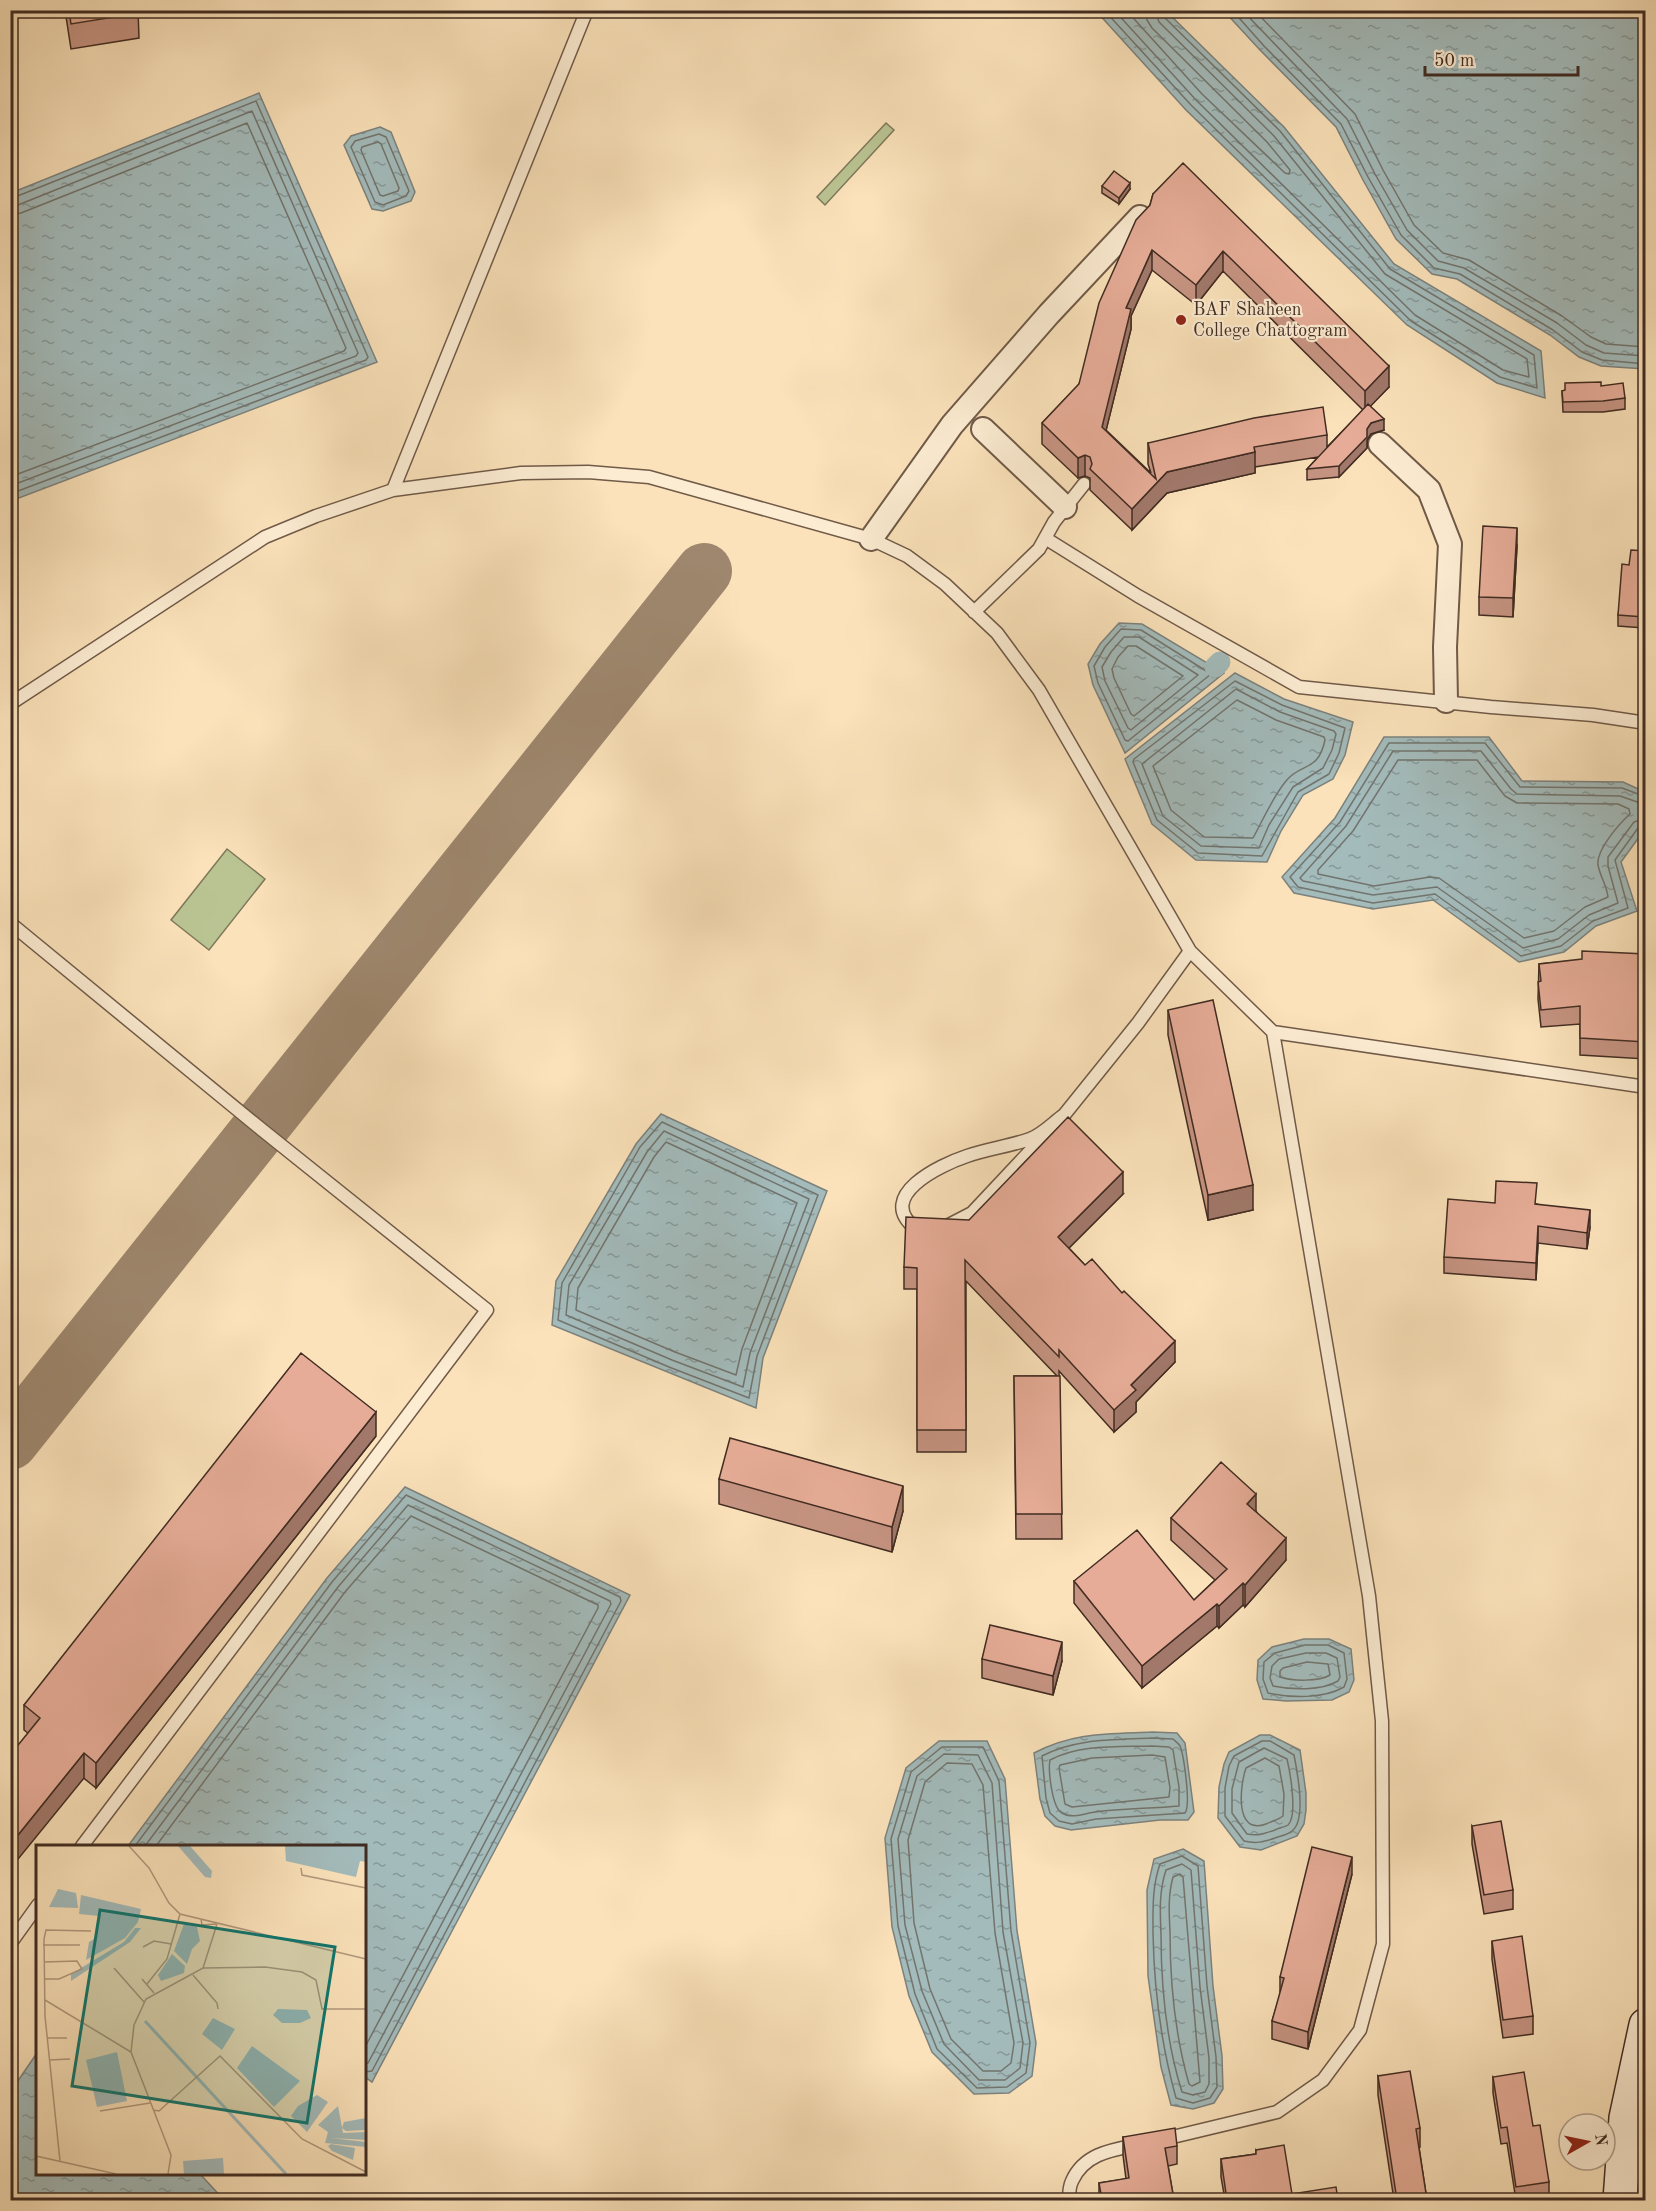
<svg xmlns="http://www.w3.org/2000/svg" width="1656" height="2211" viewBox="0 0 1656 2211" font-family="'Old Standard TT',serif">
<defs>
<pattern id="water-ripples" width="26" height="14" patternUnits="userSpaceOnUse" patternTransform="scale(1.5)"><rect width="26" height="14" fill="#a3bbbb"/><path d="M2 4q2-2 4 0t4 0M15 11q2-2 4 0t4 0" fill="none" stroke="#869898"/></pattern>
</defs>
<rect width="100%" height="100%" fill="#fbe2ba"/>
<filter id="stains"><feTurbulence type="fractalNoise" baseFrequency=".00333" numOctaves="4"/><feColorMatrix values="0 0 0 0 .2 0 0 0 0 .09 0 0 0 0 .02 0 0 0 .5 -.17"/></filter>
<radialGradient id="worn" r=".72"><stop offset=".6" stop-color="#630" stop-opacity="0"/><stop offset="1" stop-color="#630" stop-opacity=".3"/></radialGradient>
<path fill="#bac493" stroke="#7e785a" stroke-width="1.5" d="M886,123l8,7 -69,75 -8,-8z
M227,849l38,30 -56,71 -38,-30z"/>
<path fill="url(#water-ripples)" stroke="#7c827e" stroke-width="1.5" d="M1096,11h70l118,116 110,137 147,87 4,47 -48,-15 -90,-58 -221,-215z
M1224,11h421v358l-44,-3 -22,-9 -29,-22 -93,-56 -25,-5 -36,-35 -33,-59 -27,-53 -76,-77z
M259,93l118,269 -366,139v-308z
M380,127l11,5 24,60 -4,9 -28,10 -11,-2 -28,-64 7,-9z
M1119,623l23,1 82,49 -99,80 -32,-68 -5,-21 12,-20z
M1235,673l49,26 69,23 -8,33 -12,24 -30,16 -22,36 -14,31 -71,-2 -44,-36 -27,-65z
M1384,737h105l33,44 101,1 22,10v37l-24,33 16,49 -41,15 -32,26 -45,10 -86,-62 -60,9 -79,-16 -12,-16 53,-59z
M661,1114l166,77 -64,167 -7,50 -204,-83 4,-44 80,-137z
M405,1487l225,108 -258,487 -8,-6v-230h-236l199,-268z
M1304,1639h25l22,10 3,31 -5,12 -17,8 -46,1 -23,-2 -6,-19 1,-20 14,-13z
M1152,1732l25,1 8,10 9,69 -6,8h-28l-89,10 -16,-4 -10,-10 -5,-17 -6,-46c40,-21 74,-19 118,-21z
M1260,1735h10l30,15 6,43v17l-2,14 -7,12 -36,14 -21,-3 -22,-29 1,-31 5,-23 5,-12z
M939,1741h48l18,38 12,152 19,112 -4,33 -23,17 -35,1 -42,-42 -23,-56 -17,-69 -7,-89 21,-70z
M1183,1849l21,12 9,125 9,70 1,33 -9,14 -21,6 -22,-4 -10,-38 -13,-91 -1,-86 7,-31z
M37,2053l1,121h162l24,26h-213v-109z"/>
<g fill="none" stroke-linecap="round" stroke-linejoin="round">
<path stroke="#72746e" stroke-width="1.5" d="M1104,10l87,95 220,216 89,56 37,11 -3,-33 -144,-86 -110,-138 -116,-114 -2,-7
M1114,10l82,90 219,215 88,55 26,7 -2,-18 -142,-85 -111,-138 -115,-114 -4,-12
M1126,10l76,84 83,79 4,1 1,-4 -23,-28 -115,-114 -5,-8 -1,-10
M1232,10l32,36 77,78 27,53 33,58 33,33 26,6 93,56 29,22 20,8 44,4
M1242,10l105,109 28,55 32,56 31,31 26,7 93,55 29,22 18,8 42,3
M1254,10l101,104 28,56 31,55 29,28 26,7 93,56 29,21 15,7 40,3
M379,134l7,3 23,54 -3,5 -23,9 -8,-3 -24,-55 4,-6z
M378,142l3,2 18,44 -1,3 -15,5 -3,-1 -19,-45 1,-3z
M10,199l246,-98 112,256 -2,3 -356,134
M10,206l8,-1 234,-94 106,242 -2,3 -346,130
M10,215l11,-2 226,-90 99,225 -2,3 -334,126
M1121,629l20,1 70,44 -83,67 -3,-1 -27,-57 -4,-17 11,-19z
M1124,637h15l59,38 -67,55 -3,-2 -23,-47 -3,-14 9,-15z
M1128,646h8l47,30 -49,40 -3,-2 -17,-36 -2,-9 6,-12z
M1235,681l47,24 63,23 -6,25 -10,21 -31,18 -36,64 -64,-3 -41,-33 -24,-58 1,-3z
M1236,689l44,23 54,19 2,3 -4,16 -9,18 -30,19 -24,38 -10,23 -58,-2 -38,-30 -21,-52z
M1237,700l39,20 48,17 1,3c-7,33 -24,22 -39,41 -14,17 -23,39 -33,57l-49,-1 -33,-27 -18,-44z
M1398,760h79l28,36 12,7 101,1 11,5 1,5c-11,10 -34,36 -32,51 2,11 9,21 10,32l-23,10 -31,24 -30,7 -85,-60 -9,-1 -56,9 -56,-12v-4l35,-39z
M1646,797l-24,-9 -102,-1 -35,-44h-96l-49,79 -50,55 8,10 75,16 62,-9 86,62 40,-10 32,-25 35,-13 -13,-48 23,-32 8,-2
M1646,805l-26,-9 -103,-2 -6,-5 -30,-38h-88l-47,75 -46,52 3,3 70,14 64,-8 86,61 35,-9 31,-24 29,-12 -10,-37v-9l26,-35 12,-4
M662,1122l156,73 -61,161 -8,42 -80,-31 -111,-47 4,-37 78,-136z
M664,1131l145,68 -59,154 -7,34 -71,-27 -106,-45 3,-30 78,-133z
M666,1142l131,61 -55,146 -6,26 -61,-23 -99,-42 2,-22 76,-131z
M1305,1645h23l16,8 3,26 -3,8c-21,12 -52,11 -76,6l-5,-14 1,-17 11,-9z
M1306,1653h20l11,5 3,19 -2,4c-17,10 -46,9 -65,5l-3,-8 2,-12 7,-7z
M1307,1662l21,2 2,11c-11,7 -38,6 -50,2v-6l3,-3z
M1152,1738l21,1c2,2 6,5 7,7 4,10 11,60 5,67l-89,6 -24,5 -13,-3 -9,-8 -4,-15 -4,-42c34,-18 73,-16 110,-18z
M1262,1741h8l24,14c3,15 13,65 -2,76 -4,4 -12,5 -17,7 -12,4 -19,6 -31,3l-19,-25v-28l4,-22 5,-10z
M1152,1746l17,1 4,3 6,37v19c-30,3 -60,2 -90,7 -8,2 -19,5 -27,0 -10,-5 -14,-43 -12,-53 30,-16 69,-13 102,-14z
M942,1747h41l16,34 12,150 19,112 -4,30 -19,14 -30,1 -40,-39 -22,-55 -17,-68 -7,-87 20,-67z
M1264,1748l23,11c3,13 11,57 1,66 -3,2 -10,3 -13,5 -11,4 -17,6 -28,4l-15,-21v-24l7,-27z
M944,1754l34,1 14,28 11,149 20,111 -3,25 -15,12h-26l-35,-36 -22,-53 -17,-66 -7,-86 19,-63z
M1152,1755l13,2 5,31 -1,9 -97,10 -7,-3 -6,-36 1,-3 32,-7z
M1265,1758l14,8 5,28 -1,22c-5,4 -11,5 -17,8 -32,12 -26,-39 -20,-56z
M947,1763l25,1 11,21 12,148 19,110 -3,20 -10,8h-18l-32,-32 -21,-50 -16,-66 -6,-83 17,-58z
M135,1846l197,-264 74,-87 214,102 1,4 -249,470 -8,1
M145,1846l193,-259 70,-82 202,96 1,3 -243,459 -4,1
M156,1846l189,-254 66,-76 187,89v3l-234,441
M1182,1856l16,10 9,120 9,71 1,30 -7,11 -17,5 -17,-5c-15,-54 -22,-109 -23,-165 0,-24 -1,-46 7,-69z
M1182,1864l9,6 9,117 9,71v26l-4,8 -12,3 -11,-3c-16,-51 -21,-105 -21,-158 -1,-23 -2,-43 5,-64z
M1180,1874l3,3 17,205 -8,4 -3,-2c-14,-49 -19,-101 -19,-152 -1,-19 -2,-37 3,-55z"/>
<path stroke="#a3bbbb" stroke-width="21" d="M1215,667l5,-5"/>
<path stroke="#9e876e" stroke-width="56" d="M10,1442l694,-871"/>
<defs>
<path id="lane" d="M393,490l128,-17 67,-1 61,5 222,62 36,17 38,28 52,49 42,57 151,261 83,81 96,564 13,125 1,223 -23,86 -37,50 -46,32 -117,28
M1045,538l93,58 161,91 192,20 102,8 53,8
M974,612l65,-63 15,-27 30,-38
M10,704l255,-167 51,-21 77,-26 194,-480
M10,923l251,206 226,181 -405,536
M1273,1032l373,55
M945,1227l27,-14 92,-98 74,-92 52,-72
M915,1228c-40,-32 25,-63 52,-72 20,-7 43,-10 63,-17 12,-4 24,-17 34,-24
M10,1944l28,-39
M1069,2200c0,-5 0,-13 3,-19 12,-27 39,-31 65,-36"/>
<path id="street" d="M983,429l82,78
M1380,444l49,46 21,54 -5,103 1,54
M871,539l81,-114 97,-111 91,-97"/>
<path id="secondary" d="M1620,2200l6,-82 20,-93"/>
</defs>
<use href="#lane" stroke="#705a48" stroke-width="15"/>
<use href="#street" stroke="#705a48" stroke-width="26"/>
<use href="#secondary" stroke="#412c22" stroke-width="36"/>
<use href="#lane" stroke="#fcecd2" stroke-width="12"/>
<use href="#street" stroke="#fcecd2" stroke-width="22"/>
<use href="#secondary" stroke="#fcecd2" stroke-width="33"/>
</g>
<path fill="#c69482" stroke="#412c22" stroke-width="1.5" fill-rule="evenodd" d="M65,10h73l1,28 -68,11z
M10,14l7,38v25l-7,1z
M1102,186l28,3 -11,15 -17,-11z
M1153,194l236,193 -19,19 14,24 -13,4 -4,6v8l-28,29 -32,3v-11l11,-12 -63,10v6l-88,20 -35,37 -42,-40v-12l-5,-2 -7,2 -36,-34v-21l37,-39 71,-179zM1152,270l44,35 27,-34 140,139 -36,37v-12l-179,8v21l3,9 -45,-43 25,-101v-13z
M1601,386l24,12v11l-22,3h-40l-1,-21z
M1517,546l-4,71 -34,-2v-18z
M1646,551l-2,77 -26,-2v-11l11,-50z
M1646,663v49l-5,-1v-12z
M1646,954v105l-66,-4v-31l-39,3 -3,-28 1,-35z
M1168,1010l85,200 -45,10 -40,-185z
M1123,1194l-54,54 106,114 -39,40v10l-22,20 -55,-61 3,168h-46l-2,-163h43l-91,-95v171h-49v-163h-13v-22l65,-47z
M1495,1203l42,1 53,23 -3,22 -49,-6 -2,37 -92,-7v-16z
M376,1436l-280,352 -72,-58v-25z
M719,1479l184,32 -11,41 -173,-48z
M1256,1511l30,49 -41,47 -2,-2 -24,23 -2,-2 -75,62 -68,-85v-22l120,19 21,-20 -44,-40v-22z
M982,1659l80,2 -9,34 -71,-17z
M1472,1826l41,64v19l-29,5 -12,-70z
M1352,1874l-44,175 -36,-10v-18l8,-26v-18z
M1492,1941l41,75v18l-30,4 -11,-79z
M1378,2076l42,52v19h-1l8,53h-33l-16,-105z
M1493,2077l40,49 16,56v16l-18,2h-15l-9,-57 -6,1 -8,-51z
M1123,2137l54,9v18l-9,2 6,34h-75v-17l27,-4 -3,-24z
M1256,2150l36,44 46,6h-113l-4,-23v-18l35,-5z"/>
<path fill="#a1786a" stroke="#412c22" stroke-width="1.5" d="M1130,183v6l-11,15v-6z
M1152,250v20l-21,46v13l-29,118v-20l24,-119z
M1223,251v20l-27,34v-20z
M1389,366v21l-24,25v-21z
M1384,419v11l-13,4 -4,6v8l-28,29v-11l32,-43z
M1255,452v21l-88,20 -35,37v-21l35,-37z
M1085,455v21l-7,2v-20z
M1517,528v18l-4,71v-19z
M1646,595v11l-2,22v-11z
M1123,1172v22l-65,65v-22z
M1253,1185v25l-45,10v-25z
M1590,1210v17l-3,22v-16z
M1538,1226v17l-2,37v-17z
M1175,1341v21l-39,40v10l-22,20v-22l17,-25z
M376,1412v24l-280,352v-25z
M903,1486v25l-11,41v-25z
M1256,1494v22l-9,-12z
M1286,1538v22l-41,47v-22z
M1243,1583v22l-24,23v-22z
M1217,1604v22l-75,62v-22z
M1062,1642v19l-9,34v-19z
M84,1753v25l-74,91v-24z
M1352,1857v17l-44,175v-17z"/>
<path fill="#e6ac97" stroke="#412c22" stroke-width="1.5" d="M69,10h69l1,3 -68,11z
M10,14l7,38 -7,1z
M1183,163l206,203 -24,25 -142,-140 -27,34 -44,-35 -26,58 5,1 -29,118 54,52 -8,-36 106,-25 69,-11 4,28 -73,12 1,5 -88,20 -35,37 -42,-40 2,-5 -2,-7 -5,-2 -7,3 -36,-35 37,-39 20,-81 37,-83 14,-15 3,-11z
M1114,171l16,12 -11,15 -17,-12z
M1601,382v4l22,-3 2,15 -22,3 -40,1 -1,-11 3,-1v-7z
M1368,404l16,15 -13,4 -4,6v8l-28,29 -32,3z
M1483,526l34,2 -4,70 -34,-1z
M1631,550l15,1v44l-2,22 -26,-2 4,-51 7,1z
M1643,663h3v36h-5z
M1582,951l64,3v88l-66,-4v-32l-39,4 -3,-28 3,-1 -2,-17 43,-5z
M1213,1000l40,185 -45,10 -40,-185z
M1068,1117l55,55 -65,65 27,28 7,-6 30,34 2,-2 51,50 -44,44 5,5 -22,20 -55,-60v7l-94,-97 1,170h-49v-162l-13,-1 2,-50 63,3z
M1496,1181l41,2 -2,21 55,6 -3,23 -49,-7 -2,37 -92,-6 4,-58 47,4z
M301,1353l75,59 -280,351 -12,-10 -74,92v-90l30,-37 -16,-13z
M1014,1376h46l2,138h-46z
M730,1438l173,48 -11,41 -173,-48z
M1221,1462l35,32 -9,10 39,34 -41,47 -2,-2 -24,23 -2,-2 -75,62 -68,-85 63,-51 57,70 33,-31 -56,-51z
M990,1625l72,17 -9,34 -71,-17z
M1501,1821l12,69 -29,5 -12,-69z
M1312,1847l40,10 -44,175 -36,-11 12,-43 -4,-1z
M1522,1936l11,80 -30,4 -11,-79z
M1410,2071l10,57 -4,1 11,71h-30l-19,-124z
M1524,2072l9,54 7,-1 9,57 -33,5 -9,-60 -6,1 -8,-51z
M1175,2128l2,18 -12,2 9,52h-72l-3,-17 30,-5 -6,-41z
M1284,2145l8,49 44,-7 2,13h-111l-6,-41 35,-5v-4z"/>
<circle fill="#8f2418" stroke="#fcecd2" stroke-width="2" cx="1181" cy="320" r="6"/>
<g text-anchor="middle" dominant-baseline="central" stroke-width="4.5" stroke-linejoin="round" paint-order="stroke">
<g font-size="18" fill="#412c22" stroke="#fcecd2" text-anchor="start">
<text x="1193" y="310">BAF Shaheen<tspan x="1193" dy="21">College Chattogram</tspan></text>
</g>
</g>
<g transform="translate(36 1845)">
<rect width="330" height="330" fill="#fbe2ba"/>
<path d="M142,1h12l22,25 -1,7 -6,-1zM249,1h81v16l-6,-1 -4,16 -70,-16zM22,44l18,4 2,15 -29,-1zM45,50l60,14 -3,13 -13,16 -39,22 3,-18 7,-4 3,-22 -20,-2zM148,79l13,3 3,14 -8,8 -5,15 -13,-13zM99,83h6l-11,14 -59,39v-7l53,-32zM136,109l13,12 -1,7 -23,8 -3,-6zM242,164l29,1 4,8 -11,5h-18l-9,-8zM177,173l22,11 -13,21 -20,-16zM216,201l48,35 -26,26 -37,-39zM81,207l10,49 -30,6 -11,-47zM281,250l11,7 -21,30 -16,-16 7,-10zM302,261l5,27 23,-1v8l-35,-2 35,4v5l-41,-4 3,-11 -10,-7zM330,273v12l-20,1 -4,-3 2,-6zM295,299l24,4 -2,12 -21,-9 -4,-5zM187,313l1,16h-40l-1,-13z" fill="#a3bbbb"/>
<path fill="none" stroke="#a3bbbb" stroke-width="3" d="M109,176l141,153"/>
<path fill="none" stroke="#b1997d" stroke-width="1.5" d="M93,1l20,22 20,35 11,11 186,45M265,23l1,7 64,13M165,74l1,6 14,-1M7,100h37M107,102l11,-6 17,3M8,117l33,-1 5,8 -23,10h-15M78,123l30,34M167,123l14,-44M157,130l24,28 1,6M106,134l12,14M111,139l20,-25 13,-45M9,155l86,52 40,103 -3,19M11,193h20M95,207l3,-27 12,-26 57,-31 62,-1 37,5 14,8 6,29h44M13,215l21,-1M117,265l6,1 61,-55 82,83 64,33M64,266l50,-8M0,311l80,18M24,316l-15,-145 -1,-77 2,-9 45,1"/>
<path fill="#0f766e" fill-opacity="0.15" stroke="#0f766e" stroke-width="3" d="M64,65l235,37 -28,176 -235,-37z"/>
<rect width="330" height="330" fill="none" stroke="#412c22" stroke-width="3"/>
</g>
<rect width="1656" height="2211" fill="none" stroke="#fbe2ba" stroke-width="36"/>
<rect x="12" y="12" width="1632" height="2187" fill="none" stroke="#412c22" stroke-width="3"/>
<rect x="18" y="18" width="1620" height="2175" fill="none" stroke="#412c22" stroke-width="1.5"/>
<g transform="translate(1587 2142) rotate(81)"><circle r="28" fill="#fcecd2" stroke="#b19f8c" stroke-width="1.5"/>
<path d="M0-4.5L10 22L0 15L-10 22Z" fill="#8f2418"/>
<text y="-9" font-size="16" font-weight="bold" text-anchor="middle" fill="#412c22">N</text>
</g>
<path d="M1425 66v9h153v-9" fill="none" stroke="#412c22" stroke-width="3"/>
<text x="1434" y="66" font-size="18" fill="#412c22" stroke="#fcecd2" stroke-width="4.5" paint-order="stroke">50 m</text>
<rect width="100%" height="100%" filter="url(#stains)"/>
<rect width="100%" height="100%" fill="url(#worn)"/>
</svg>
